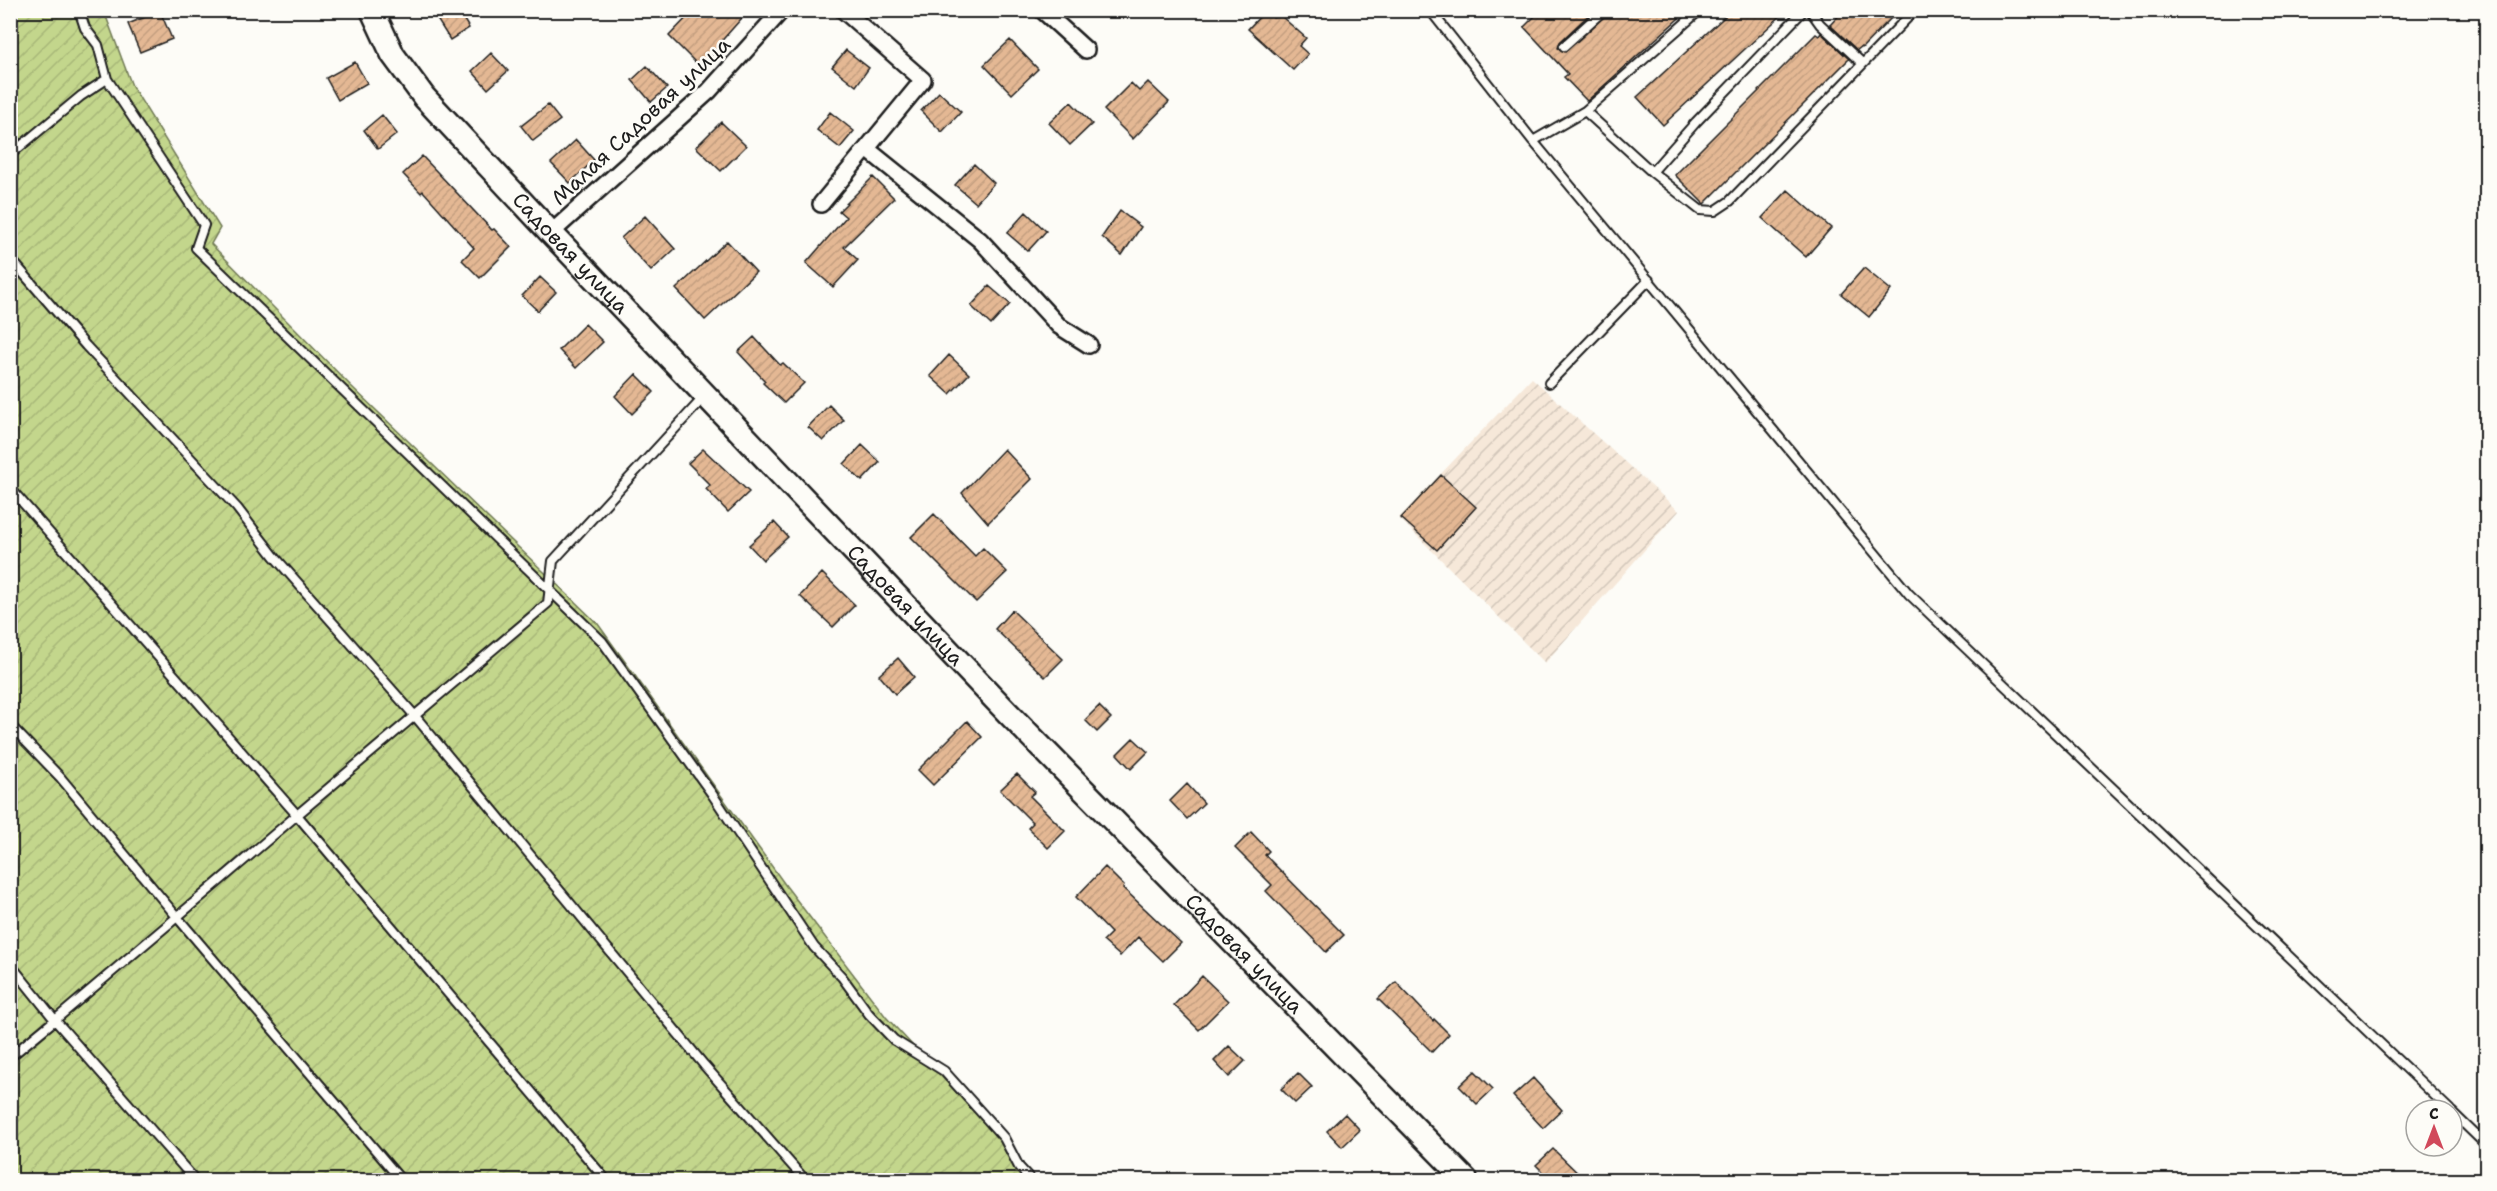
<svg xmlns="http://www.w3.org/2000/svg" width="2497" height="1191" viewBox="0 0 2497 1191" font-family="'Shantell Sans',sans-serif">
<defs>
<pattern id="industrial-furrows" width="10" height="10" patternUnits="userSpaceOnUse" patternTransform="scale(1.5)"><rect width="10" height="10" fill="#f6e8d9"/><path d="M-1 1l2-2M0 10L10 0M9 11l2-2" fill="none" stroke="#d2c6ba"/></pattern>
<pattern id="garden-furrows" width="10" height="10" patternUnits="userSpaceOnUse" patternTransform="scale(1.5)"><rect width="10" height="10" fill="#c3d68c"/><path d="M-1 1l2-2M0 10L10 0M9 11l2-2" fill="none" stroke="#a7b778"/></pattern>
<pattern id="building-hatch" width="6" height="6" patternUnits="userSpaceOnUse" patternTransform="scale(1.5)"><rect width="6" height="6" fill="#e4b894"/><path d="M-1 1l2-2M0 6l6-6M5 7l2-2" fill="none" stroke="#c39e7f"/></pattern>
</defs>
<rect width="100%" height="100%" fill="#fdfcf7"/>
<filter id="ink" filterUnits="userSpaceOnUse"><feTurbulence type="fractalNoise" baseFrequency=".0167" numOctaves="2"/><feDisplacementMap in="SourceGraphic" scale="12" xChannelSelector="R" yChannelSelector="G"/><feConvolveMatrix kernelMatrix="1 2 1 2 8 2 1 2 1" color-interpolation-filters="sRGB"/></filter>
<g filter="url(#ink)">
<path fill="url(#industrial-furrows)" d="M1532,378l147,133 -134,152 -146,-145z"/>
<path fill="url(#garden-furrows)" stroke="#707954" stroke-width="1.5" d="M10,11h94l28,75 88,142 -9,16 140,142 247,238 188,262 100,131 152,163h-1027z"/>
<path fill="url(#building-hatch)" stroke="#1c1c1c" stroke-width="1.5" d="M443,10h15l11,18 -19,12 -15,-24z
M694,10h55l-32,36 2,2 -19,19 -31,-31z
M1266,10h2l5,8 8,-2 25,22 -7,8 9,8 -15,16 -45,-41z
M1541,10h53l-34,32 -2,6 7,4 45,-42h78l-101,91 -23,-24 4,-3 -44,-47z
M1732,10h55l-124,115 -26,-28z
M1844,10h55l-37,38 -1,-1 -4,3 -27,-25z
M160,11l12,28 -32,13 -12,-28z
M1821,33l28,26 -145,145 -29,-29 141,-141 3,2z
M1010,40l28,29 -26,25 -28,-29z
M846,50l23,18 -13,18 -24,-19z
M491,53l17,18 -20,18 -16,-18z
M355,62l12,21 -29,17 -12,-22z
M647,66l20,22 -16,14 -19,-22z
M1148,82l21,20 -36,37 -29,-29 27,-27 8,8z
M939,92l22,20 -19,20 -21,-21z
M1071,102l21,22 -22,21 -21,-22z
M548,105l12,15 -27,21 -12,-15z
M830,112l24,19 -14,17 -23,-18z
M382,115l15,19 -19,15 -14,-19z
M721,122l25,24 -25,25 -25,-24z
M576,140l18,20 -24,23 -19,-20z
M422,156l70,74 2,-1 17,18 -31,31 -18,-18 12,-12 -51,-57 -2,2 -18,-19z
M974,164l20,19 -18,20 -21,-18z
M873,177l21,21 -50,49 14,13 -25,27 -27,-24 40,-46 -7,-6z
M1788,190l43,38 -25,29 -44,-39z
M1120,211l21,16 -19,28 -20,-18z
M1026,212l20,19 -18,20 -21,-18z
M645,216l30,33 -24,22 -30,-33z
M727,241l29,31 -51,48 -29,-31z
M1864,268l27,22 -22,27 -28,-23z
M540,277l16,15 -18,19 -16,-15z
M989,286l21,18 -19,21 -20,-19z
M585,324l18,18 -27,26 -17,-18z
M754,337l26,28 3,-2 21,20 -20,20 -21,-20 2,-2 -27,-29z
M949,355l20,19 -19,20 -20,-18z
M636,374l18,18 -22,22 -17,-18z
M829,405l15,15 -21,21 -15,-14z
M862,445l18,17 -18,19 -18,-17z
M703,449l46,43 -21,20 -22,-23 4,-4 -22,-22z
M1004,449l28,30 -44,44 -26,-30z
M1441,475l35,32 -39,43 -36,-32z
M934,514l41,42 8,-8 24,24 -31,30 -65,-65z
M774,522l14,15 -25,23 -14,-15z
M822,573l33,32 -22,22 -33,-31z
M1012,610l51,49 -18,18 -50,-48z
M898,658l16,19 -19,17 -16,-19z
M1099,706l12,12 -14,14 -12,-12z
M967,721l15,16 -49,48 -15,-15z
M1133,738l15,14 -17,17 -14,-15z
M1017,774l18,18 -5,4 35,35 -17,17 -20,-20 5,-5 -33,-33z
M1187,784l17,19 -17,16 -17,-18z
M1251,832l18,19 -4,4 79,80 -18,17 -60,-61 6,-6 -37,-37z
M1105,867l19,19 -1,2 58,55 -18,18 -25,-24 -18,19 -17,-15 8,-8 -35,-36z
M1202,976l26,25 -29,29 -25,-25z
M1396,982l37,39 1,-2 15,15 -17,18 -54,-53z
M1229,1046l16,15 -16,16 -15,-16z
M1475,1071l18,18 -16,15 -18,-18z
M1298,1073l14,14 -17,16 -14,-14z
M1533,1078l29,32 -19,18 -30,-32z
M1345,1114l15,16 -18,17 -15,-16z
M1553,1149l32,31h-34l-15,-15z"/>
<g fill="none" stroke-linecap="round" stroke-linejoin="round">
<defs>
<path id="service" d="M1430,10l103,131 376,453 541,516
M1810,10l10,14 42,39
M1564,46l40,-36
M107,79l97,146 -8,23 406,393 110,153 102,153 28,30 27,37 25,26 50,31 60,67 15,29 12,13
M1585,111l67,61 48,38 15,1 15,-10 185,-191
M1533,141l52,-30 115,-101
M10,155l71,-59 26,-17 -9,-34 -13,-17 -6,-18
M1652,172l44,-50 108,-112
M10,258l76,88 151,162 37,48 141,160 289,349 101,115
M1549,383l100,-103
M10,488l287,327 251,-212 5,-42 152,-165
M10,725l50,52 117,140 120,-102 309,365
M10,964l45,56 122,-103 224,263
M10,1057l45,-37 140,160
M2452,1112l34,33"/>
<path id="minor" d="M1042,10l44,40
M867,149l113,91 79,86 30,19
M821,204l102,-124 -80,-70
M551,233l158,-142 73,-81"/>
<g id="secondary">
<path id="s1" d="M372,10l21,45 31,42 127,136 457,480 458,467"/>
</g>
</defs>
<use href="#service" stroke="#1c1c1c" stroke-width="12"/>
<use href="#minor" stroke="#1c1c1c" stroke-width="20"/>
<use href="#secondary" stroke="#1c1c1c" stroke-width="27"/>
<use href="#service" stroke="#fdfcf7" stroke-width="8"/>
<use href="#minor" stroke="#fdfcf7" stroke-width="15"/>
<use href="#secondary" stroke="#fdfcf7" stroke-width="22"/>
</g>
</g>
<g text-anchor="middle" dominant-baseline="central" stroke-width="5" stroke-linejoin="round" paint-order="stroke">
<g font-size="21" fill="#1c1c1c" stroke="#fdfcf7">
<text transform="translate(641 121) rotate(-43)">Малая Садовая улица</text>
<text stroke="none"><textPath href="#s1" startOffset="316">Садовая улица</textPath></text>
<text stroke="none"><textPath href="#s1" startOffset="802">Садовая улица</textPath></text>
<text stroke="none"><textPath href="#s1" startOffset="1288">Садовая улица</textPath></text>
</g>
</g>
<rect width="2497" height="1191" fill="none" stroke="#fdfcf7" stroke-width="36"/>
<rect x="18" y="18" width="2461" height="1155" fill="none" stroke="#1c1c1c" stroke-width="2" filter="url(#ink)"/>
<g transform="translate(2434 1128)"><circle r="28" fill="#fdfcf7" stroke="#a3a29f" stroke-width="1.5"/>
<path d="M0-4.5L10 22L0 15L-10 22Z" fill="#d1495b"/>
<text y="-9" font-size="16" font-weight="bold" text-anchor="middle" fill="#1c1c1c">С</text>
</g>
</svg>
